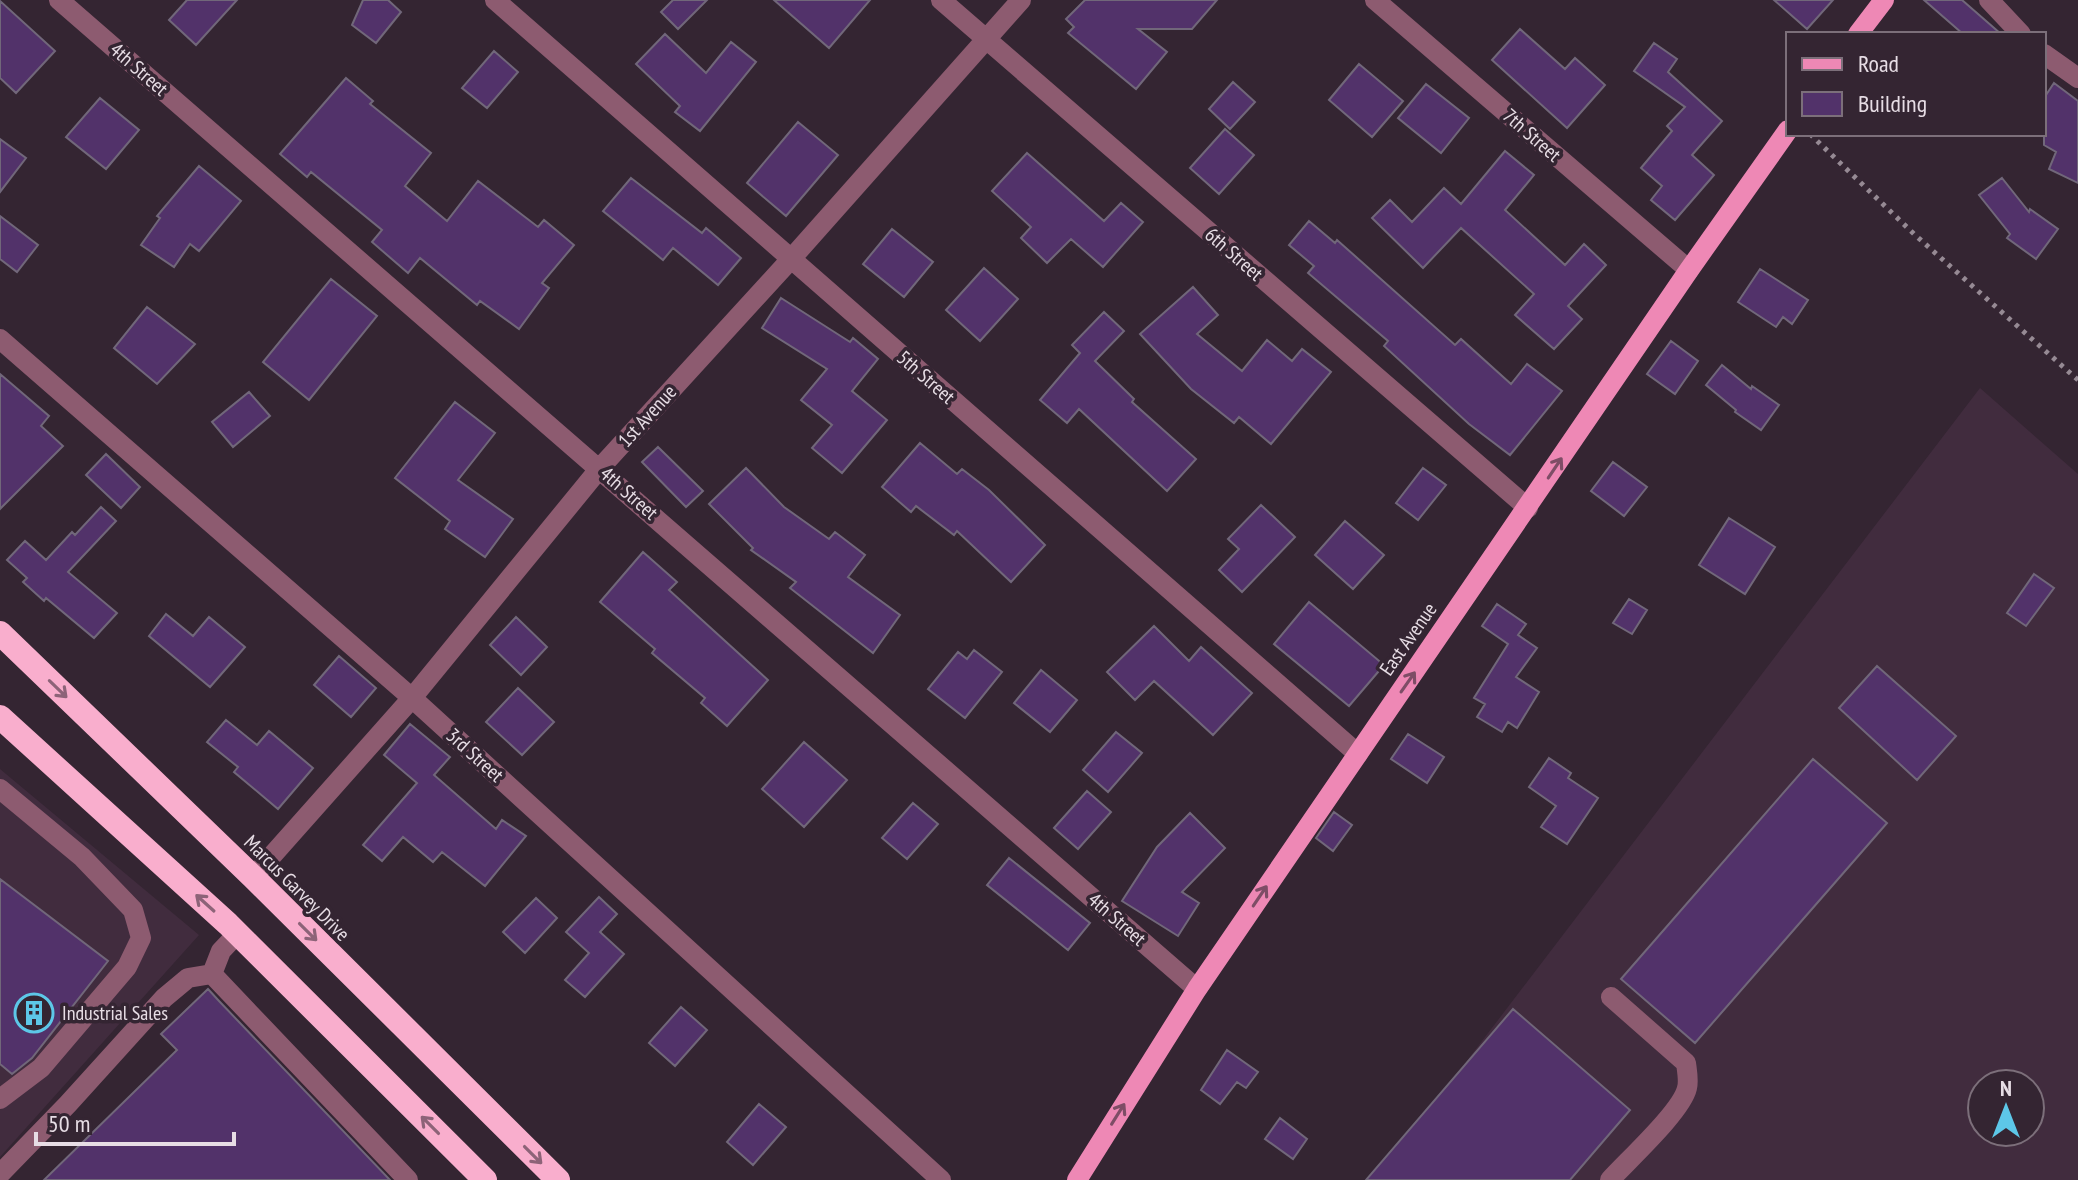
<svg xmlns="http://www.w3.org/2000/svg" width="2078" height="1180" viewBox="0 0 2078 1180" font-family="'PT Sans Narrow',sans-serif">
<rect width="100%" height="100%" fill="#342532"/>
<path fill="#412c3e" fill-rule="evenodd" d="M1980,388l98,86v706h-702zM1982,1084h48v48h-48z
M0,769l199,166 -199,222z"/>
<path fill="#52326a" stroke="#71677a" stroke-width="2" d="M187,0h50l-41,45 -27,-25z
M363,0h25l13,12 -25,31 -24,-18z
M673,0h34l-29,29 -17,-17z
M774,0h96l-41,48z
M1085,0h132l-25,29h-54l29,23 -31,37 -68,-56 6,-6 -8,-8z
M1774,0h59l-26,29z
M1924,0h38l39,34h-38z
M0,1l55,50 -39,42 -16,-15z
M1520,29l45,40 10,-11 30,27 -38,43 -75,-68z
M665,34l41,39 25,-31 25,20 -56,69 -25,-19 5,-6 -44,-42z
M1654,43l23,16 -9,13 54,49 -30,34 22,20 -39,45 -24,-20 11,-14 -21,-18 31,-37 -5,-5 18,-19 -51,-36z
M494,51l24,21 -31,36 -25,-20z
M1359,64l44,37 -31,36 -43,-37z
M346,78l27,23 -3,3 61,49 -26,33 42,35 31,-40 60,46 6,-7 30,25 -32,38 7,5 -30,41 -39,-28 -3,4 -57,-47 -12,15 -36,-31 10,-12 -71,-58 -4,5 -27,-23z
M1233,82l22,20 -25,27 -21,-20z
M2054,83l24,18v82l-29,-14 7,-17 -12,-7v-47z
M1426,84l43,34 -28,35 -43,-35z
M100,98l39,32 -33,39 -40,-32z
M798,122l40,33 -52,61 -39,-33z
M1225,129l29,26 -35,39 -29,-26z
M0,139l26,19 -26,34z
M1505,151l29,24 -29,35 60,55 19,-21 22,21 -38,41 14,13 -28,30 -39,-34 19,-21 -73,-66 -38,40 -51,-50 18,-18 22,22 32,-34 17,16z
M1027,153l77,68 17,-18 22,19 -40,45 -32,-28 -24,24 -26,-25 10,-11 -39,-36z
M199,166l42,35 -42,50 -9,-7 -16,23 -33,-22 19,-27 -3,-2z
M631,178l71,55 4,-5 35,30 -23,27 -45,-37 -10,12 -60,-49z
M2002,178l27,34 1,-3 28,20 -22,30 -29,-21 3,-4 -31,-39z
M0,216l38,29 -21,27 -17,-13z
M1309,221l26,22 2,-3 118,105 6,-6 50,45 16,-20 35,27 -52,64 -41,-31 -85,-78 4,-5 -80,-68 6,-7 -25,-21z
M892,229l41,33 -29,35 -41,-33z
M984,268l34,31 -38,42 -34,-31z
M1760,269l48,31 -16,24 -9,-7 -7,10 -38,-25z
M331,279l46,37 -68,84 -46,-38z
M1193,287l25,28 -21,19 45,37 25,-31 25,21 10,-12 29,23 -60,72 -32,-27 -5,6 -43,-34 -51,-55z
M781,298l69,44 3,-4 25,21 -26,32 35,29 -45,53 -30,-25 20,-23 -31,-25 26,-31 -65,-41z
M147,307l48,37 -38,40 -43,-36z
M1104,312l20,19 -29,30 39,38 -2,3 64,57 -29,32 -88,-82 -12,14 -27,-23 40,-47 -8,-8z
M1671,341l27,20 -23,33 -28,-20z
M1722,365l29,24 1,-3 27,19 -18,25 -26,-18 1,-2 -30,-25z
M0,374l49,42 -8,10 22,20 -63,63z
M249,392l21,24 -37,31 -21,-25z
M455,402l40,31 -37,47 55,39 -28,38 -40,-28 5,-8 -55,-43z
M920,443l37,31 5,-5 27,21 56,55 -34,37 -54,-51 -3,4 -38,-29 -5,6 -29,-25z
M658,447l45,44 -17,16 -44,-45z
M106,454l34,33 -19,21 -35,-33z
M1613,462l34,25 -23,29 -33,-25z
M746,468l38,39 45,32 6,-7 30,23 -17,22 52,38 -27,38 -83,-65 6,-6 -45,-32 2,-2 -44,-44z
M1423,468l23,17 -28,35 -22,-17z
M1261,505l34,32 -53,55 -23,-22 20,-21 -11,-10z
M101,507l15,14 -48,51 49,41 -23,25 -48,-40 -2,3 -21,-19 4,-4 -20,-18 18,-19 21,19 26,-28 3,3z
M1729,518l46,29 -30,47 -46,-29z
M1345,521l39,34 -31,34 -38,-34z
M643,552l34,30 -8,8 99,90 -41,46 -26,-23 4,-5 -53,-45 3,-4 -55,-47z
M2034,574l20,14 -28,38 -19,-13z
M1629,599l18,11 -15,24 -19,-11z
M1309,602l75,63 -35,41 -75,-62z
M1497,604l29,20 -8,11 19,13 -21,29 23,15 -22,36 -9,-6 -6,10 -25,-15 8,-13 -11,-6 34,-54 -26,-18z
M166,614l27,22 16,-19 36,30 -35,40 -61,-51z
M516,617l31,30 -26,28 -31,-30z
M1154,626l35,35 12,-14 51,46 -39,42 -59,-54 -19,19 -28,-28z
M974,650l28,22 -37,46 -37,-29 30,-37 9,7z
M339,656l37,32 -25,29 -37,-32z
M1877,666l79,70 -39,44 -78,-72z
M1041,670l36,30 -27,32 -36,-29z
M518,688l36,34 -32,33 -36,-33z
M226,720l31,25 12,-14 44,37 -35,41 -44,-37 4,-5 -31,-25z
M410,724l40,33 -16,18 62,54 6,-9 24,16 -41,50 -43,-34 -9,10 -30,-25 -21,24 -19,-16 54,-62 -33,-28z
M1116,732l26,21 -34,39 -25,-22z
M1408,734l36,23 -17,26 -36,-24z
M804,742l43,38 -43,47 -42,-38z
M1549,758l22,15 -3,5 30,20 -31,46 -26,-17 15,-21 -27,-19z
M1813,759l74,64 -192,220 -74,-64z
M1087,791l24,21 -33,37 -24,-21z
M913,803l25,21 -31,35 -25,-21z
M1334,812l18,13 -19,26 -17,-13z
M1190,813l35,35 -43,44 17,11 -21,33 -56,-35 35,-54z
M1009,858l81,65 -22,27 -81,-65z
M0,879l108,82 -76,97 -20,16 -12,-10z
M599,897l18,17 -17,18 24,22 -39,43 -20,-17 24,-27 -23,-21z
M536,898l21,20 -32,35 -22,-21z
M208,989l11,12 171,179h-346l133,-130 -16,-16z
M681,1007l26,23 -32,36 -26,-23z
M1513,1009l117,101 -60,70h-204z
M1227,1050l31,22 -12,16 -9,-6 -17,22 -19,-14z
M759,1104l27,23 -33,38 -26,-23z
M1280,1118l27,21 -14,20 -28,-20z"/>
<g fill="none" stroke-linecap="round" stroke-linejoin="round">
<path stroke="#968a94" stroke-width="5" stroke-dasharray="4 6" stroke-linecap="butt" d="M1810,134l104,100 164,146"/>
<path stroke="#8d5b70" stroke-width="20" d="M59,0l1138,989
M495,0l863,754
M941,0l587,508
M1375,0l314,270
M1989,0l32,34
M2044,54l34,24
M0,339l412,359 529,482
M0,789l82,68 51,53 8,28 -14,29 -86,101 -41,31
M253,877l159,-179 188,-230 191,-209 230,-259
M212,974l9,-23 17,-18
M0,1174l68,-70 96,-106 24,-20 24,-4 196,206
M1610,1180c18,-20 72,-69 77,-92 2,-7 0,-17 -1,-25l-75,-66"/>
<path stroke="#ee88b5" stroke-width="20" d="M1858,34l26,-34
M1077,1180l120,-191 492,-719 99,-140"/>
<path stroke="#f9aecd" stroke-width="24" d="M0,633l253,244 305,303
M0,717l228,207 257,256"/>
</g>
<defs><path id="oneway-shaft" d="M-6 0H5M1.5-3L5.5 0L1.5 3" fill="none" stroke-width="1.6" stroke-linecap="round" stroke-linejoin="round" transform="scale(2)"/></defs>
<g stroke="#7e4d66">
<use href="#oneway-shaft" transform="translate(1555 468) rotate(-56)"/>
<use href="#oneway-shaft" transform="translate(1408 682) rotate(-55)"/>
<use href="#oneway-shaft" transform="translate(1260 896) rotate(-56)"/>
<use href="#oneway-shaft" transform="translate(1118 1114) rotate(-58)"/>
</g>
<g stroke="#8d6378">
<use href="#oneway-shaft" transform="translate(58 689) rotate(44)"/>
<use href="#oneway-shaft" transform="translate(205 903) rotate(-138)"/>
<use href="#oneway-shaft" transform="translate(308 932) rotate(45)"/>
<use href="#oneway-shaft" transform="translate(430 1125) rotate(-135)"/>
<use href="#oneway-shaft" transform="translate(533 1155) rotate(45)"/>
</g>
<defs>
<symbol id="building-ring" viewBox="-11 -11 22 22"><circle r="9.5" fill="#342532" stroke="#5dc7e8" stroke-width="1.5"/><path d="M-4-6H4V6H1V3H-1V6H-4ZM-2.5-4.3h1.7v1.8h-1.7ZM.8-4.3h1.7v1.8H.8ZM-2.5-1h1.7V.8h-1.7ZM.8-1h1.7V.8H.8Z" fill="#5dc7e8"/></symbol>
</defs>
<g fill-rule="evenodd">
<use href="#building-ring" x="12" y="991" width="44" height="44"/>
</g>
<g text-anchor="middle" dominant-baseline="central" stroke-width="7" stroke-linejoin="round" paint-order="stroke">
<g font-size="20" fill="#e7dde5" stroke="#342532">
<text transform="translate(139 69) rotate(41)">4th Street</text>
<text transform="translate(1532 135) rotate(41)">7th Street</text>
<text transform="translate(1234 254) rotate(41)">6th Street</text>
<text transform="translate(926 377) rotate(41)">5th Street</text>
<text transform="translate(647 416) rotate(-48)">1st Avenue</text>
<text transform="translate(629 493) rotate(41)">4th Street</text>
<text transform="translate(1408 639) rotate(-55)">East Avenue</text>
<text transform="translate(475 755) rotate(42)">3rd Street</text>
<text transform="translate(297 888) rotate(45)">Marcus Garvey Drive</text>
<text transform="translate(1117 919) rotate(41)">4th Street</text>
</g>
<g font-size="20" fill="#e7dde5" stroke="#342532" text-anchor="start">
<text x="62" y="1013">Industrial Sales</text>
</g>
</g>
<rect x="1786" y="32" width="260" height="104" fill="#342532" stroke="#7c6f7a" stroke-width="2"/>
<rect x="1802" y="58" width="40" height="12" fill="#ee88b5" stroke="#7c6f7a" stroke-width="2"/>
<text x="1858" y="72" font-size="24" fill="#e7dde5">Road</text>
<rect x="1802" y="92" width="40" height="24" fill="#52326a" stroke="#7c6f7a" stroke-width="2"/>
<text x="1858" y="112" font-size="24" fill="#e7dde5">Building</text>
<g transform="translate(2006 1108)"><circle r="38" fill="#342532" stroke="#7c6f7a" stroke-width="2"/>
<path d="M0-6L14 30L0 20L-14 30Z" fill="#5dc7e8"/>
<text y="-12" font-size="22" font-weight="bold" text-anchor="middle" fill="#e7dde5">N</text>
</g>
<path d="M36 1132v12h198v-12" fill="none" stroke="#e7dde5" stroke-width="4"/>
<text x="48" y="1132" font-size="24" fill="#e7dde5" stroke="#342532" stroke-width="6" paint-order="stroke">50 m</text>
</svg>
